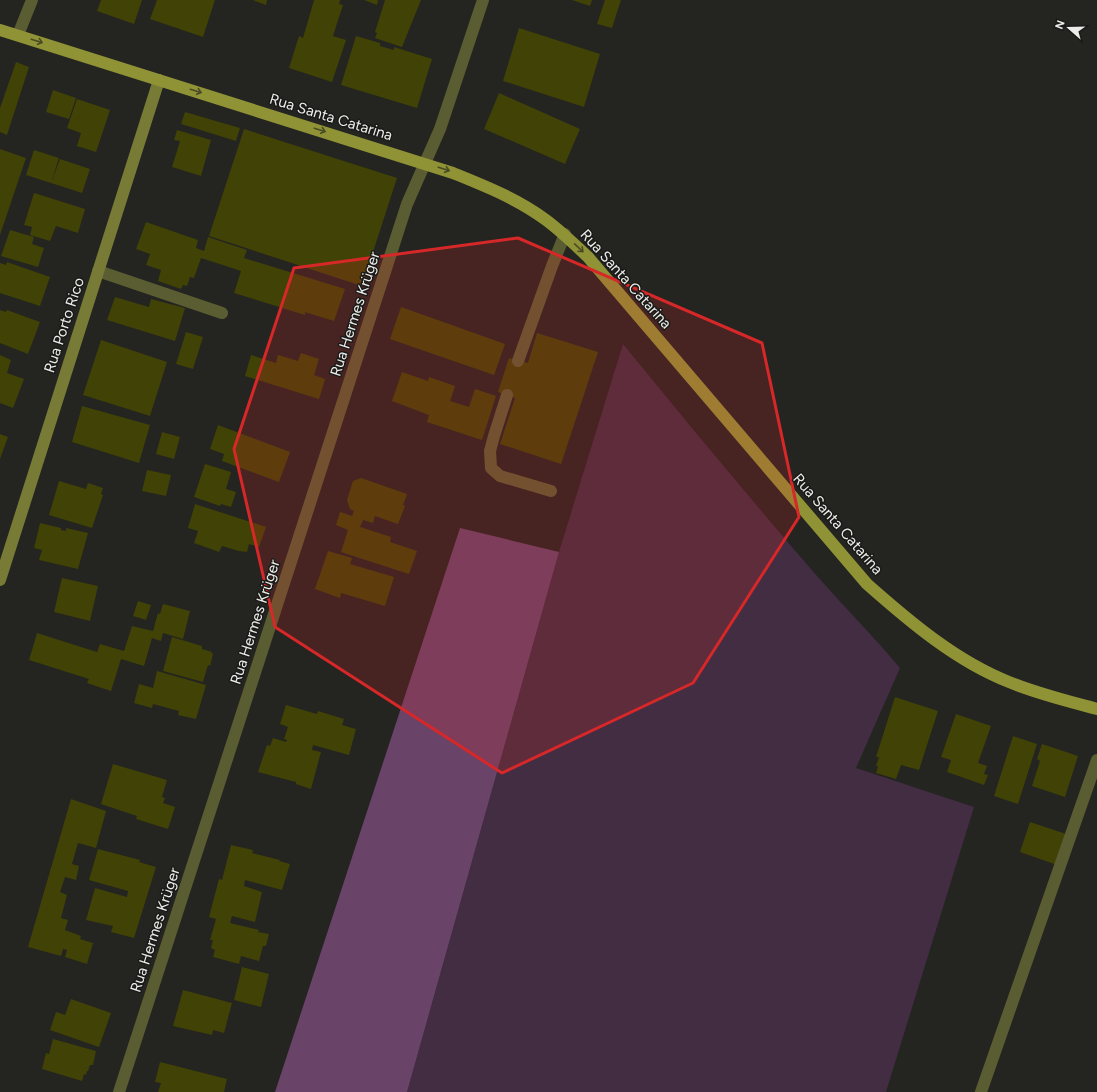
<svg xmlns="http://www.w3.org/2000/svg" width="1097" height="1092" viewBox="0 0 1097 1092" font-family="Figtree,sans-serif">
<rect width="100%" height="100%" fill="#242421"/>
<path fill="#422d42" d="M623,344c62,76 124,151 188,225 29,34 61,65 89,99l-44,100 118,39 -88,285h-479l152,-540z"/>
<path fill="#6a4369" d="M460,528l99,24 -152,540h-132z"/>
<path fill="#414205" d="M101,0h41l-8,24 -37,-13z
M157,0h58l-12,37 -53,-18z
M253,0h14l-1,5z
M314,0h26l-1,4 4,1 -10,31 13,4 -14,42 -43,-14 10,-32 4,2z
M364,0h14l-1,5z
M385,0h36l-19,47 -27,-9 2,-5 -2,-1z
M572,0h20l-2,6z
M605,0h16l-9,28 -15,-4z
M519,28l81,26 -16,53 -81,-26z
M356,36l24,7v3l14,4v-3l38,12 -15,49 -76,-23z
M16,62l13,5 -22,68 -7,-3v-24z
M53,90l23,8 -7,21 -23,-7z
M499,93l81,36 -15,35 -81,-35z
M77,99l33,11 -14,42 -19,-6 4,-13 -14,-5z
M185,112l55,16 -4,13 -55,-17z
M244,129l153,49 -35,108 -153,-50z
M177,130l34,10 -10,36 -29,-9 8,-26 -6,-1z
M0,149l26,9 -26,77z
M34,150l25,8 -8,25 -25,-8z
M60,159l30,10 -8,24 -31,-10z
M34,193l51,16 -7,24 -22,-7 -6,15 -20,-6 2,-8 -8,-2z
M146,222l52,18 -2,8 8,3 4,-14 39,13 -3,8 101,31 -11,32 -29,-9v3l-71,-22 7,-22 -40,-13 -7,20 -4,-1 -3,9 -4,-1 -2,4 -23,-8 3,-11 -15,-5 4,-11 -14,-5z
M10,230l24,7 -2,7 12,4 -6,19 -37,-11z
M7,262l43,15 -10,29 -40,-13v-30l6,2z
M115,297l34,10 2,-8 34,9 -10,33 -68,-21z
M401,307l104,37 -11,31 -104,-36z
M0,310l6,2 1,-2 33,12 -12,32 -28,-11z
M186,332l17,5 -10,32 -17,-5z
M537,333l61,19 -37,112 -61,-20 15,-46 -17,-6 11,-34 19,5z
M101,340l66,22 -17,54 -67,-21z
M301,353l18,6 -5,16 11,4 -6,20 -74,-23 6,-21 25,8 2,-8 20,6z
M0,355l11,5 -4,13 17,6 -11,29 -13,-5z
M402,372l26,9 1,-4 26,9 -5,15 19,6 6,-18 21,7 -14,44 -55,-18 2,-7 -37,-14z
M82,406l68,19 -11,38 -67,-21z
M218,425l72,27 -11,30 -57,-21 2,-7 -14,-5z
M162,432l18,5 -6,22 -18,-5z
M0,434l8,3 -8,22z
M205,464l26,8 -5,17 10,3 -5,15 -10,-3 -1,2 -26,-9z
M147,470l24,5 -5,21 -24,-5z
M361,478l46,16 -4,11 2,1 -7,18 -23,-8 -2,7 -10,-3 -3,7 31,10 -1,5 27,9 -8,23 -68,-22 7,-22 -12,-5 4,-13 12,4 2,-5 -4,-2 -3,-9 6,-19z
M59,481l27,8 2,-6 15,5 -2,6 2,1 -11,33 -43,-13z
M195,504l71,23 -7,20 -10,-3 -2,8 -8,-1 -17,-5 -3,6 -25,-9 4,-12 -10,-3z
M40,523l21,5v2l5,1v-3l22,5 -10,36 -39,-9 3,-10 -8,-2z
M328,551l24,7 -2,6 44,13 -9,29 -44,-13 -1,5 -25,-9z
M62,578l36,8 -8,35 -36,-9z
M138,601l13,4 -5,15 -13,-4z
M163,604l27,7 -7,28 -20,-6 -2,8 -9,-3 -8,28 -23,-7 -10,32 -24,-8 2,-4 -60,-19 8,-27 60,19 3,-8 24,7 8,-25 21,5 5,-18 2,1z
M172,637l30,9v3l10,3 -1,1 2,1 -3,12 -2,-1 -5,17 -40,-11z
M157,671l49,14 -10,34 -18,-4 1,-4 -26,-7 -1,4 -18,-5 5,-19 14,4z
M895,697l43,14 -19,59 -18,-5 -5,14 -20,-6 2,-7h-2l3,-9h-3z
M286,705l31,9 1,-3 26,8 -2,6 14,4 -7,26 -36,-10 -1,5 9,2 -10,37 -15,-5v-2l-38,-10 9,-27 3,1 3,-8 13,4 1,-2 -3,-1 4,-12 -8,-3z
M956,714l35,12 -13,37 9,3 -3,8 4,1 -4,10 -37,-13 4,-12 -10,-3z
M1013,736l24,8 -19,60 -24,-8z
M1042,744l36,12 -13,41 -33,-11 8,-25 -3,-2z
M113,764l54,16 -5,17 3,1 -2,5 12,4 -7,22 -32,-10 1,-3 -36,-12z
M71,799l35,12 -10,37 -18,-5 -6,21 7,2 -3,14 -11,-3 -5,15 7,3 -6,23 7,2 -3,10 16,6 -1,3 13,4 -6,21 -22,-7 2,-7 -4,-1 -2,7 -33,-9z
M1030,822l36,12 -9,31 -37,-13z
M231,845l22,5 -1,3 28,7 -1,1 11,3 -8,26 -37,-10 -1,6 18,6 -7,30 -23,-6 -2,7 29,7 -1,2 11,2 -3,12h-3l-4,15 -18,-5 -2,8 -26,-7 2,-7 -4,-2 2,-8h-3l6,-21 -7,-2 10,-38 3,1z
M98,849l42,11 -1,2 17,5 -22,71 -23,-6 2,-6 -27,-6 9,-32 32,9 1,-6 -39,-11z
M242,967l27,7 -8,33 -27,-7z
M183,990l49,13 -8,30 -11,-3 -1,5 -39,-9z
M71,999l40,14 -12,34 -49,-17 6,-18 9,3z
M53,1039l43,12 -3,14h-3l-2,6h-1l-1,4 -2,-1 -2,7 -40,-12 4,-16 3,1z
M160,1062l67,17 -3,13h-66l3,-9 -6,-1z"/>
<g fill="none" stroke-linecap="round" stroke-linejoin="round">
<path stroke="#5a5c32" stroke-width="12" d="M518,361l34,-95 13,-32
M507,395l-13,41 -4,15 1,17 9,8 51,15
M981,1092l116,-332"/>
<path stroke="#5a5c32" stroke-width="12" d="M18,35l14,-35
M98,271l124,42
M119,1092l288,-888 33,-75 43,-129"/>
<path stroke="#787b35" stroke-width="12" d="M0,580l159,-500"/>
<path stroke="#909335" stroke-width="12" d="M0,30l453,143c32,13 65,26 93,47 15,11 28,24 42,37l279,327c43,38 89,77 142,98 29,12 59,19 88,27"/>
</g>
<defs><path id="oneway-shaft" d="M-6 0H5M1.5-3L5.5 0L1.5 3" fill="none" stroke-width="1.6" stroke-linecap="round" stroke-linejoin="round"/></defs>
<g stroke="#494b24">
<use href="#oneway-shaft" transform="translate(37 41) rotate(17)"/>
<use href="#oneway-shaft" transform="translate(196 91) rotate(17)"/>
<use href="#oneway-shaft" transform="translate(320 130) rotate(17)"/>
<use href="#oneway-shaft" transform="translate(444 169) rotate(18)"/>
<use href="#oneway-shaft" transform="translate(579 248) rotate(44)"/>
</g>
<path fill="#d62828" fill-opacity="0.2" stroke="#d62828" stroke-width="3" stroke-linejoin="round" d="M518,238l244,105 37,174 -106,166 -191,90 -227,-146 -41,-178 60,-181z"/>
<g text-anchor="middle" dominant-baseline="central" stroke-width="3" stroke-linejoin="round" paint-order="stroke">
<g font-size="15" fill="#ecedea" stroke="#1a1b18">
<text transform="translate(331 117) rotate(17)">Rua Santa Catarina</text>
<text transform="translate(626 279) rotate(48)">Rua Santa Catarina</text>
<text transform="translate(355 314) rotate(-72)">Rua Hermes Krüger</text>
<text transform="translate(64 325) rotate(-72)">Rua Porto Rico</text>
<text transform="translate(838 524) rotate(49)">Rua Santa Catarina</text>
<text transform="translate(255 622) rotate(-72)">Rua Hermes Krüger</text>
<text transform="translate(155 930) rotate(-72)">Rua Hermes Krüger</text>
</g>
</g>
<g transform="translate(1069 28) rotate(290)" stroke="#1a1b18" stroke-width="3" paint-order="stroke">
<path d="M0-3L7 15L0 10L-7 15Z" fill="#ecedea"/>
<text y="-6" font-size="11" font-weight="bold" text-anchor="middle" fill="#ecedea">N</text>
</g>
</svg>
